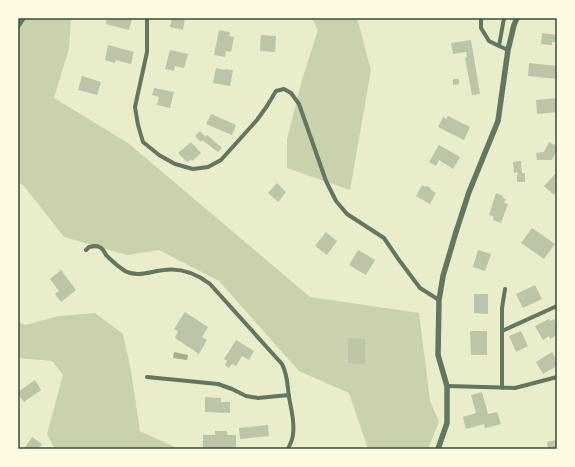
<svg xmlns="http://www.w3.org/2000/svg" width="575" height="467" viewBox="0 0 575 467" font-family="'Varela Round',sans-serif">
<rect width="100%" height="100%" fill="#e9edc9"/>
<path fill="#cad2ad" d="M18,18h53l-2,30 -15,50 74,45 182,154 109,16 11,88 9,21 -11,27h-60l-19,-56 -50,-22 -80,-90 -60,-31 -32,5 -63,-18 -40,-51 -6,-4z
M312,18h45l14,52 -21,120 -63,-22v-29l15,-59 16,-50z
M95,313l28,21 8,37 9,60 39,18h-124l-8,-15 16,-59 -11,-14 -34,-3v-36l7,3 34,-9z"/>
<path fill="#a3b18a" d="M174,352l14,3 -1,5 -14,-2z"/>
<path fill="#bcc5a7" d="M107,18h25l-3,12 -23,-6z
M172,18h13l-2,12 -13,-3z
M219,30l11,2 -1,4 5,1 -3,15 -5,-1 -1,6 -11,-2z
M542,33l15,2v7h-5v3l-11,-1z
M261,35l15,1 -1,16 -15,-1z
M471,40l9,54 -8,1 -7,-37 2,-1 -1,-5 -13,2 -2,-11z
M108,45l26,7 -3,12 -15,-4 -1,3 -10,-3z
M170,50l18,4 -4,14 -9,-2 -1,5 -9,-2z
M529,63l28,3v13l-29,-3z
M216,68l9,2v-1l8,1 -3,16 -17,-3z
M82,76l19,6 -4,13 -19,-5z
M453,79h6v5l-6,1z
M154,88l20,4 -4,16 -13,-3 2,-8 -7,-2z
M557,98v14l-20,2 -1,-14z
M211,114l25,11 -4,10 -26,-11z
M448,116l22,11 -6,13 -26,-13 5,-10 3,2z
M200,131l6,6 1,-2 15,13 -4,4 -16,-12 -1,2 -6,-6z
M191,142l10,11 -9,8 -1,-2 -4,3 -9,-9z
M549,142l8,4v4l-5,10h-15l-1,-7 8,-1z
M439,145l21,12 -7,12 -14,-9 -3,6 -7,-4z
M521,161l1,12h3v9h-8v-7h1l-1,-3 -3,1 -1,-11z
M557,172v20l-3,3 -10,-9z
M277,183l9,9 -8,10 -10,-9z
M422,185l4,2v-1l5,2 -1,1 6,4 -6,11 -14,-8z
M496,193l7,3 -1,2 4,1 -2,4 4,1 -7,19 -8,-3 1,-3 -5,-2z
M532,228l23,16 -11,15 -23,-16z
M326,232l11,9 -10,14 -12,-9z
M358,250l17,10 -9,15 -17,-10z
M478,250l13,4 -6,17 -12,-4z
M61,270l15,20 -15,12 -6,-8 4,-3 -9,-12z
M535,285l7,14 -19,9 -7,-14z
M474,294h14v20l-14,-1z
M185,312l23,15 -6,10 5,3 -8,14 -24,-16 3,-7 -4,-2z
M549,319l1,2 4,-2 3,7v9l-7,4 -1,-3 -6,4 -8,-14z
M470,331h17v24h-16z
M521,331l7,15 -12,6 -7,-16z
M348,338l17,1v25l-17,-1z
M236,340l18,11 -5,9 -7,-4 -6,10 -4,-2 -3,4 -4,-3 2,-4 -3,-2z
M552,352l5,9v5l-14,8 -7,-12z
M35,380l6,10 -17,12 -6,-8v-2z
M482,392l6,22 9,-2 4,12 -16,4 -1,-4 -18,5 -3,-12 13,-4 -5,-18z
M205,397l16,1v4h9v11l-25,-1z
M268,425l1,11 -29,3 -1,-11z
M215,431h12v4h9v14h-33v-14h12z
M32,437l10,7 -4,5h-14z
M557,440v9h-9l-1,-7z"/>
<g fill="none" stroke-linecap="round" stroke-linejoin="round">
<path stroke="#617663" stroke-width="4" d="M147,18v34l-12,55 3,18 5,17 16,13 16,9 18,5 15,-2 13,-7 36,-40 10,-14 9,-15 8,-2 7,4 8,11 27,77 10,20 11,13 37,24 15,22 21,28 19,12
M481,18v10l8,13 10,5 9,4
M18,27l6,-9
M499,46l5,-28
M86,250l3,-3c4,-1 8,-2 12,1 2,1 4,5 5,7 6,6 13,12 19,16 13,7 26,0 39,-1 17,-2 33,4 46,14l72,80c6,12 5,20 7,33 2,12 6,25 4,37 0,5 -3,10 -5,15
M502,331l55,-25
M147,377l71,7 14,5 14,7 12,2 31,-3
M447,386l68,2 42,-11
M502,388v-80l3,-19"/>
<path stroke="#617663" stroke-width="5.5" d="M438,449l9,-26v-37l-9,-31 1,-55 4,-24 13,-44 13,-40 29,-71 10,-71 6,-25 3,-7"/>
</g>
<rect width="575" height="467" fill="none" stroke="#fefae0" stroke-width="38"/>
<rect x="19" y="19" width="537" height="429" fill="none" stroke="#344e41" stroke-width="1.5"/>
</svg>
